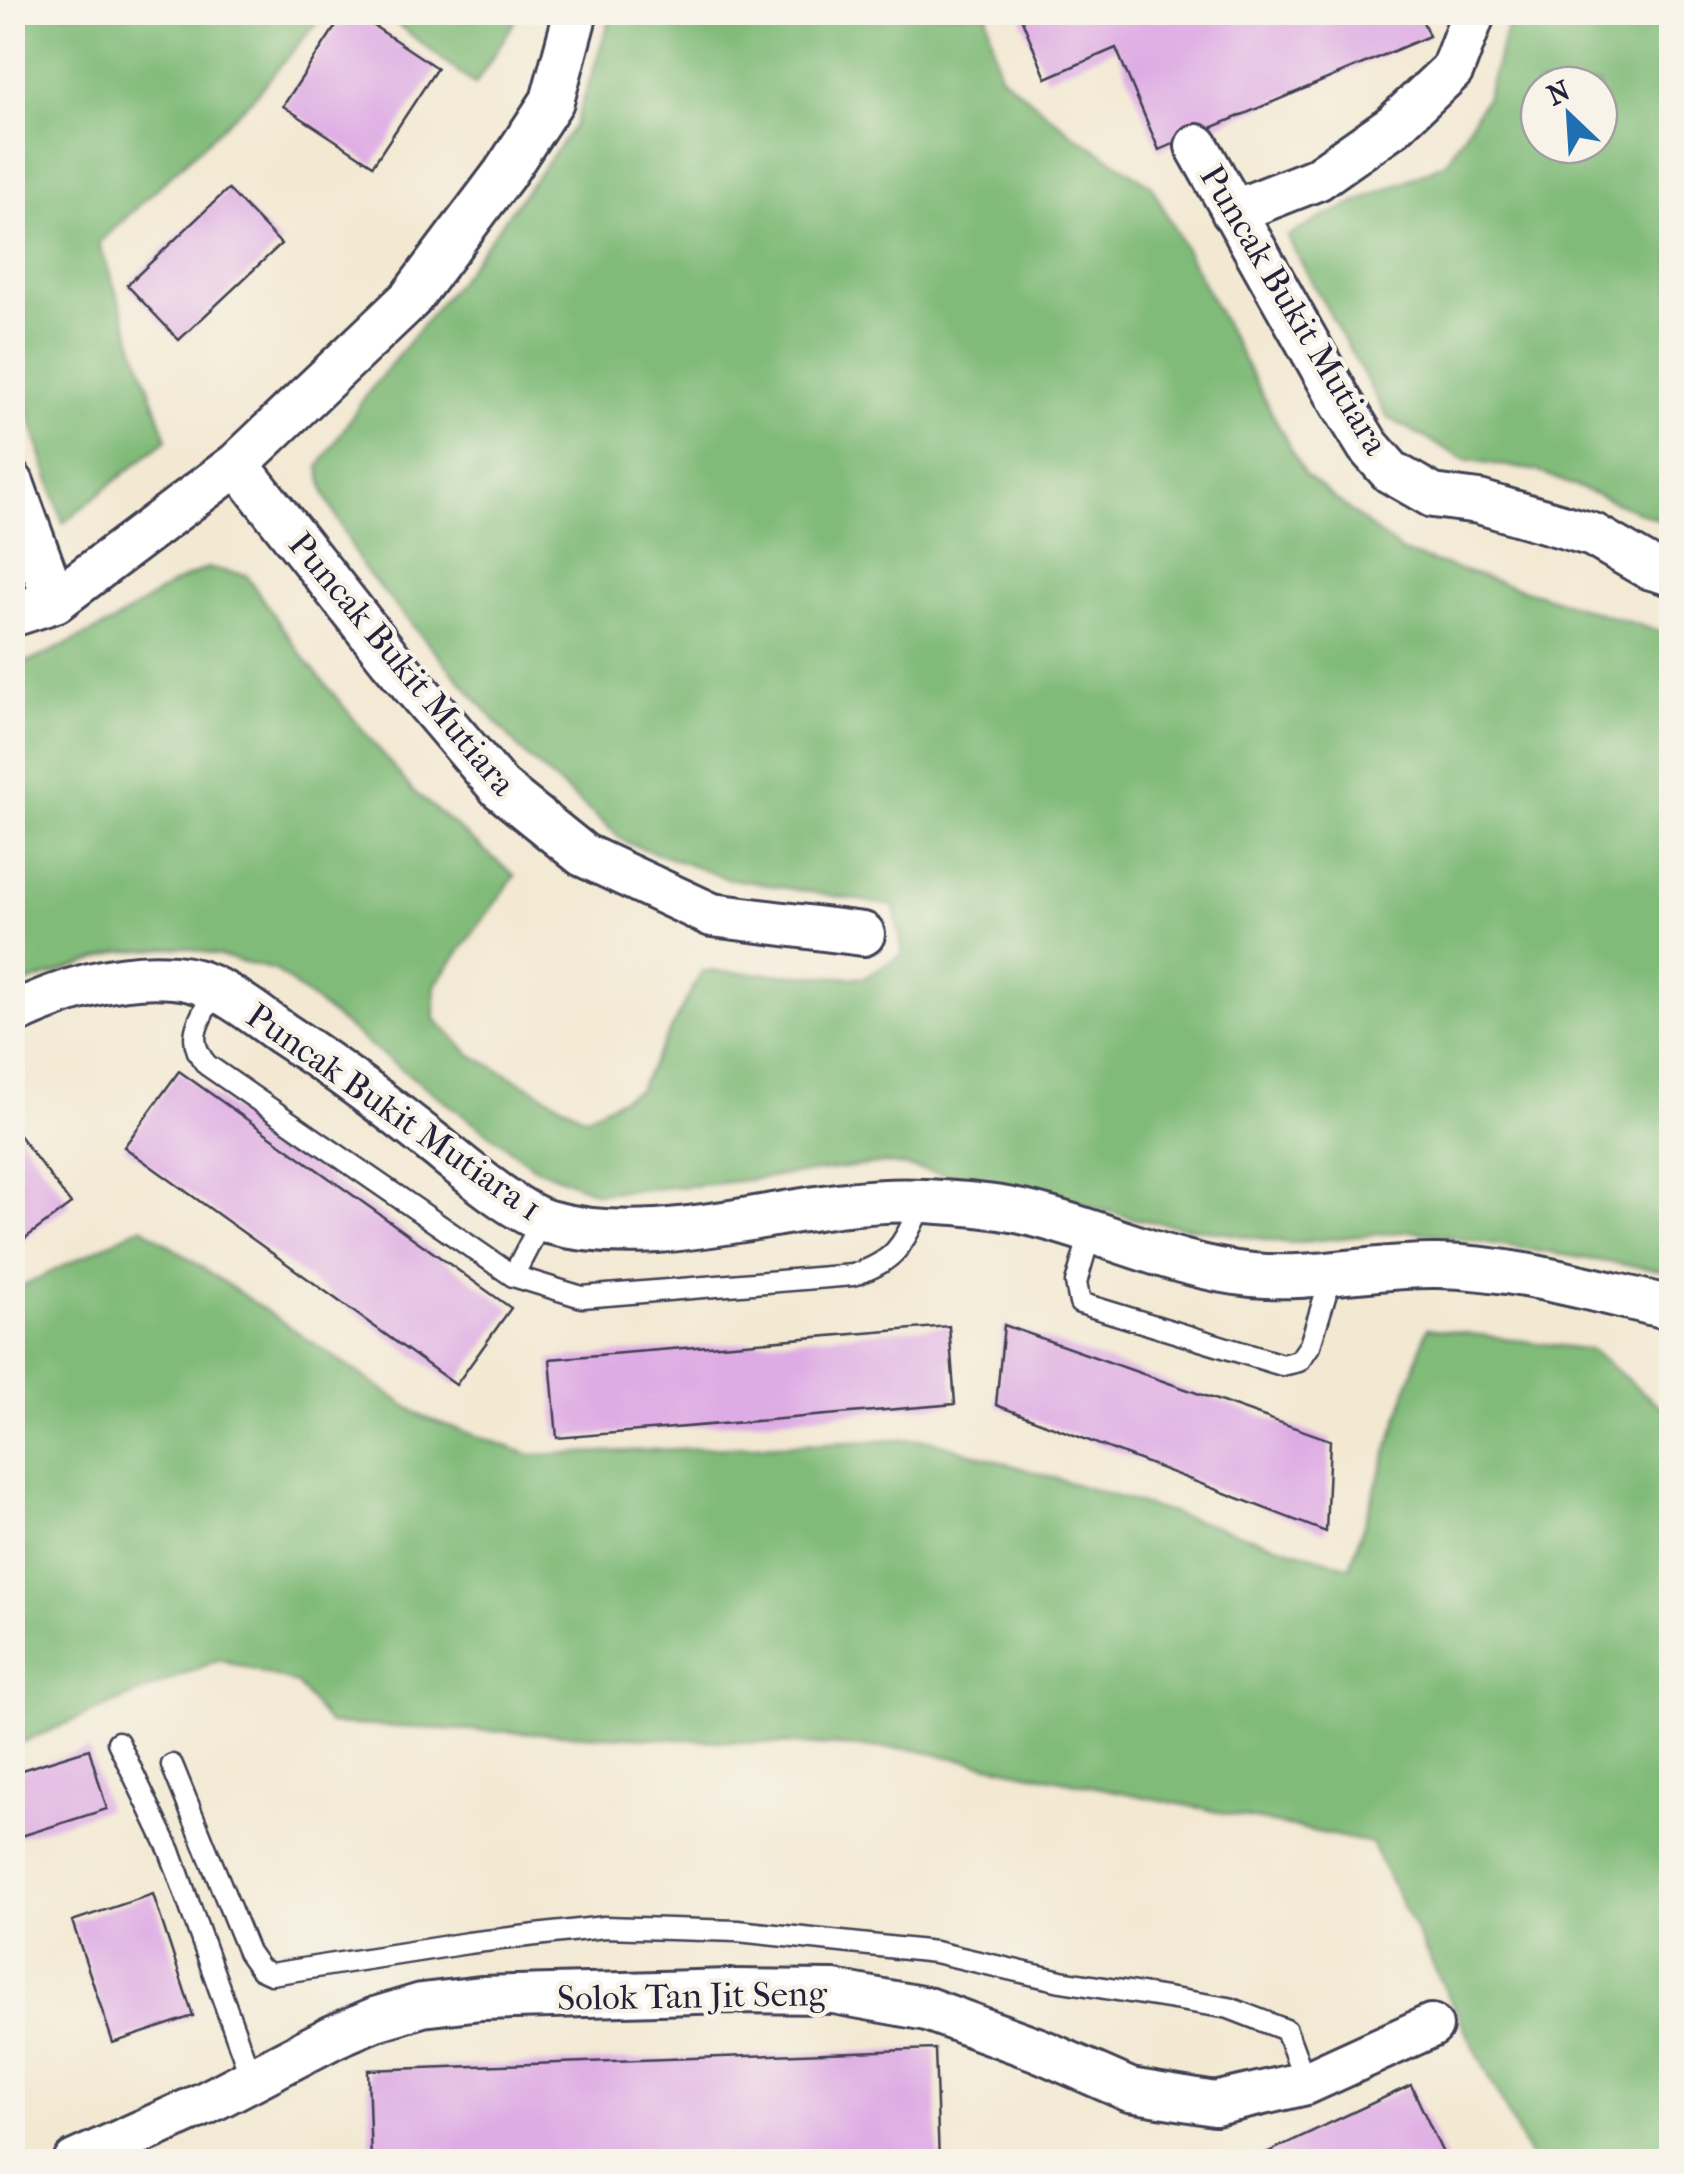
<svg xmlns="http://www.w3.org/2000/svg" width="1684" height="2174" viewBox="0 0 1684 2174" font-family="'IM FELL French Canon',serif">
<rect width="100%" height="100%" fill="#f7f3e8"/>
<filter id="ink" filterUnits="userSpaceOnUse"><feTurbulence type="fractalNoise" baseFrequency=".01" numOctaves="2"/><feDisplacementMap in="SourceGraphic" scale="20" xChannelSelector="R" yChannelSelector="G"/><feConvolveMatrix kernelMatrix="1 2 1 2 8 2 1 2 1" color-interpolation-filters="sRGB"/></filter>
<filter id="wash" filterUnits="userSpaceOnUse"><feTurbulence type="fractalNoise" baseFrequency=".0048" numOctaves="4" result="noise"/><feDisplacementMap in="SourceGraphic" scale="40" xChannelSelector="R" yChannelSelector="G"/><feGaussianBlur stdDeviation="2.25" result="paint"/><feColorMatrix in="noise" values="0 0 0 0 0 0 0 0 0 0 0 0 0 0 0 0 0 1.4 0 .05"/><feComposite in="paint" operator="in"/></filter>
<g filter="url(#wash)">
<rect width="100%" height="100%" fill="#f3e9d3"/>
<path fill="#81bb79" stroke="#526e5a" stroke-width="2.5" fill-rule="evenodd" d="M12,13h313l-73,86 -153,144 68,196 -104,84 -50,-159z
M383,13h137l-45,72z
M612,13h378l-3,4 13,58 74,60 77,50 153,289 98,78 269,83v637l-259,-41 -123,12 -153,-24 -110,-30 -141,-26 -172,21 -116,9 -61,-25 -147,-108 -114,-90 -90,-23 -66,5 -106,36 -1,-322 26,-8 74,-35 60,-39 35,-16 39,7 54,78 112,137 103,86 -80,109v34l35,35 115,63 53,-27 64,-119 162,7 39,-24 -9,-48 -168,-28 -101,-36 -103,-90 -159,-184 -38,-73 -6,-28 45,-69 105,-131 106,-142z
M1502,13h169v512l-133,-54 -74,-12 -77,-42 -100,-180 34,-19 125,-55 40,-65 22,-74zM1539,85h60v60h-60z
M142,1227l281,190 108,38 394,-16 425,128 77,-239 164,22 80,65v746h-139l-161,-318 -461,-94 -581,-25 -32,-40 -77,-25 -207,87v-455z"/>
<g id="blocks">
<path fill="#deace4" d="M345,12h8l84,56 -64,97 -90,-59z
M1028,12h391l10,24 -270,114 -43,-102 -70,30 -24,-58z
M228,189l53,55 -102,96 -52,-55z
M179,1071l332,237 -55,77 -332,-238z
M12,1126l59,78 -59,44z
M1004,1325l326,115 -4,92 -330,-127z
M949,1326l6,78 -398,34 -7,-79z
M89,1749l18,60 -95,30v-66z
M153,1894l40,122 -80,27 -41,-122z
M935,2049l4,113h-568l-3,-92z
M1411,2085l36,77h-200z"/>
</g>
</g>
<g filter="url(#ink)">
<use href="#blocks" fill-opacity="0" stroke="#414052" stroke-width="2.5"/>
<g fill="none" stroke-linecap="round" stroke-linejoin="round">
<defs>
<path id="lane" d="M216,988c-14,30 -34,49 -9,77l306,211 69,21 271,-22c46,-15 50,-32 70,-74
M1090,1234l-14,49 4,20 202,62 17,-4 11,-16 22,-71
M513,1276l29,-56
M118,1742l52,109 82,229
M172,1765l76,187 12,17 11,5 197,-31 136,-16 134,4 197,21 126,29 168,27 57,22 20,53"/>
<path id="street" d="M1197,146l144,256 27,44 23,26 42,24 46,6 114,33 55,32 24,7
M1233,212l84,-33 77,-54 58,-55 22,-58
M237,464l154,196 109,128 83,67 129,60 151,19
M12,483l43,118
M12,615l43,-14 182,-137 173,-165 94,-125 48,-73 24,-89
M12,1014c50,-24 106,-42 162,-37 41,3 75,33 108,56 55,36 106,74 157,115 26,21 78,65 109,74 125,33 251,-28 377,-21 31,2 66,4 97,11 78,17 149,55 230,63 61,6 123,-10 185,-9 79,1 158,25 235,42
M75,2162l129,-58 129,-67 42,-18 47,-14 59,-7 250,-7 103,1 93,17 112,41 91,40 85,14 91,-21 125,-57"/>
</defs>
<use href="#lane" stroke="#414052" stroke-width="25"/>
<use href="#street" stroke="#414052" stroke-width="48"/>
<use href="#lane" stroke="#fff" stroke-width="20"/>
<use href="#street" stroke="#fff" stroke-width="42"/>
</g>
</g>
<g text-anchor="middle" dominant-baseline="central" stroke-width="9" stroke-linejoin="round" paint-order="stroke">
<g font-size="35" fill="#22223b" stroke="#f7f3e8">
<text transform="translate(1294 310) rotate(59)">Puncak Bukit Mutiara</text>
<text transform="translate(402 664) rotate(50)">Puncak Bukit Mutiara</text>
<text transform="translate(394 1112) rotate(35)">Puncak Bukit Mutiara 1</text>
<text transform="translate(692 1996) rotate(-1)">Solok Tan Jit Seng</text>
</g>
</g>
<rect width="1684" height="2174" fill="none" stroke="#f7f3e8" stroke-width="50"/>
<g transform="translate(1569 115) rotate(335)"><circle r="48" fill="#f7f3e8" stroke="#a29fa3" stroke-width="2.5"/>
<path d="M0-8L18 38L0 25L-18 38Z" fill="#1f6fb2"/>
<text y="-15" font-size="28" font-weight="bold" text-anchor="middle" fill="#22223b">N</text>
</g>
</svg>
